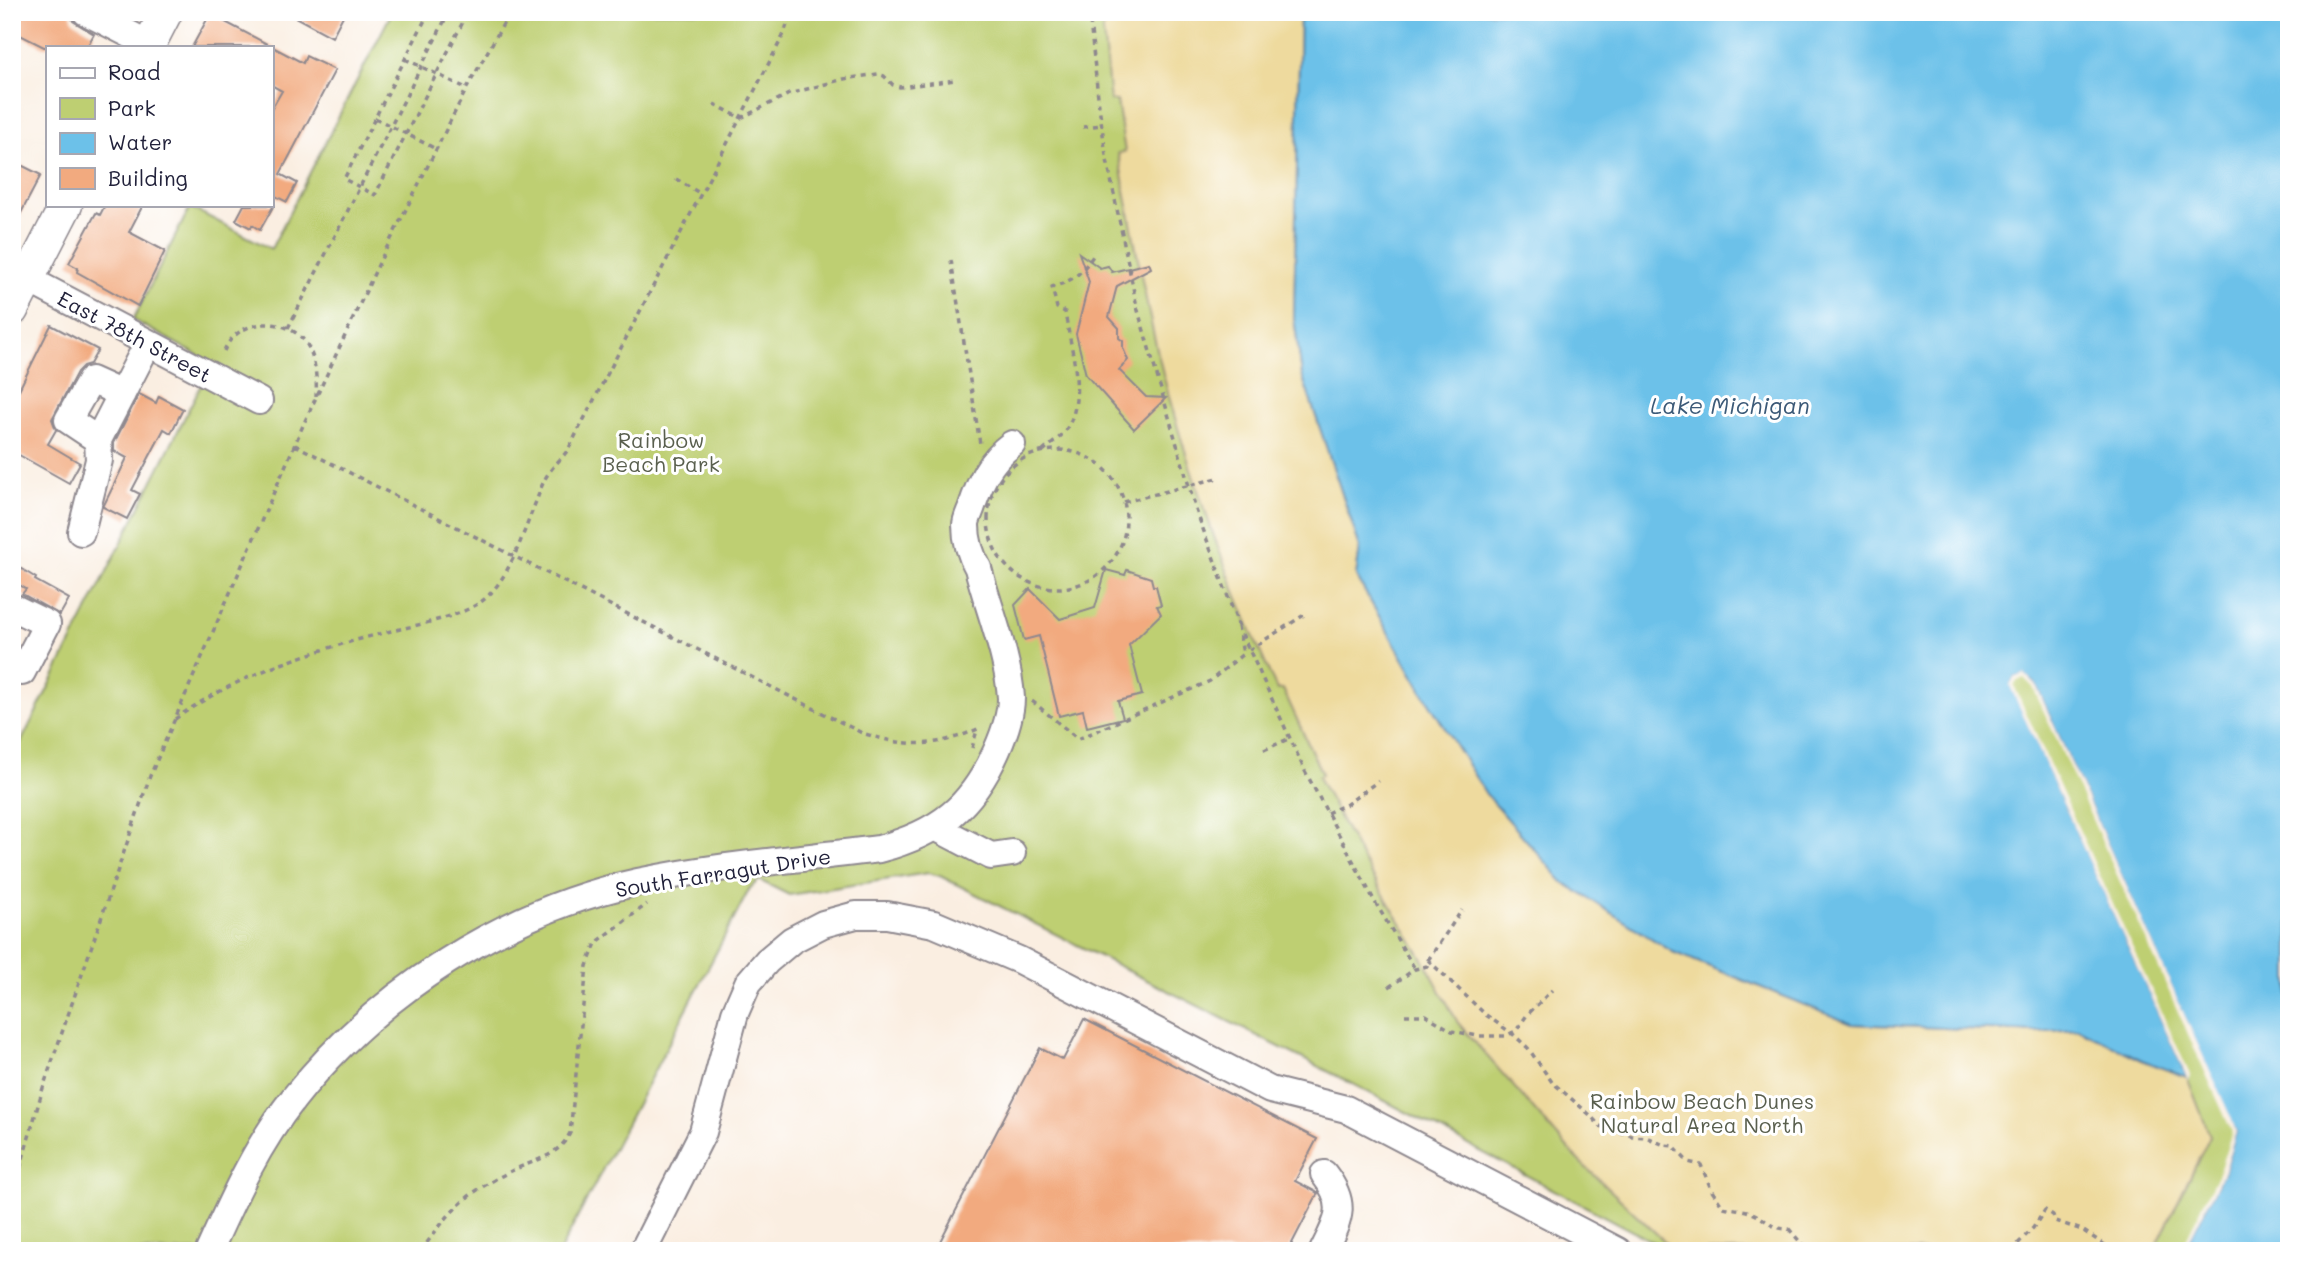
<svg xmlns="http://www.w3.org/2000/svg" width="2301" height="1263" viewBox="0 0 2301 1263" font-family="Mali,sans-serif">
<rect width="100%" height="100%" fill="#fff"/>
<filter id="ink" filterUnits="userSpaceOnUse"><feTurbulence type="fractalNoise" baseFrequency=".0143" numOctaves="2"/><feDisplacementMap in="SourceGraphic" scale="14" xChannelSelector="R" yChannelSelector="G"/><feConvolveMatrix kernelMatrix="1 2 1 2 8 2 1 2 1" color-interpolation-filters="sRGB"/></filter>
<filter id="wash" filterUnits="userSpaceOnUse"><feTurbulence type="fractalNoise" baseFrequency=".00686" numOctaves="4" result="noise"/><feDisplacementMap in="SourceGraphic" scale="28" xChannelSelector="R" yChannelSelector="G"/><feGaussianBlur stdDeviation="1.57" result="paint"/><feColorMatrix in="noise" values="0 0 0 0 0 0 0 0 0 0 0 0 0 0 0 0 0 1.4 0 .05"/><feComposite in="paint" operator="in"/></filter>
<g filter="url(#wash)">
<rect width="100%" height="100%" fill="#faeee1"/>
<path fill="#becf72" stroke="#707856" stroke-width="2" d="M392,12h908l-6,306 66,229 -4,29 66,115 64,103 77,88 110,70 179,72 182,8 45,-3 -69,-343 4,-8 11,-4 11,11 200,447 -12,39 -40,80h-514l-321,-169 -409,-206 -12,-3 -139,22 -30,-15 -9,8 -190,363h-548v-491l200,-397 -79,-43 57,-113 81,42z"/>
<path fill="#eeda9e" stroke="#887e6c" stroke-width="2" d="M1101,12h199l-6,306 8,57 58,172 -4,29 66,115 64,103 77,88 110,70 179,72 182,8 45,-3 63,31 45,17 23,59 -56,115h-479l-97,-91 -120,-137 -31,-57 -69,-114 -40,-75 4,-3 -39,-85 -6,1c-37,-81 -70,-167 -96,-252 -29,-93 -45,-189 -63,-285l7,-1 -8,-51h-7z"/>
<path fill="#6cc1e9" stroke="#477292" stroke-width="2" d="M1300,12h989v1239h-105l40,-80 12,-39 -200,-447 -11,-10 -11,3 -3,8 176,391 -45,-17 -63,-31 -45,3 -182,-8 -179,-72 -110,-70 -77,-88 -64,-103 -66,-115 4,-29 -58,-172 -8,-57z"/>
<path fill="#faeee1" d="M2025,674l11,11 196,435 4,12 -12,39 -40,80h-3l39,-82 12,-37 -199,-445 -9,-9 -7,3 -3,5 176,389 -2,5 -178,-394 4,-8z"/>
<g id="blocks">
<path fill="#f2aa7f" d="M12,12h58l3,9 21,13 -7,13h-43l-32,-16z
M286,12h59l-13,25z
M210,14l93,49 3,-7 29,14 -55,104 17,9 -10,19 -16,-8v-84l11,-19 -11,-6v-38h-79z
M17,163l24,12 -29,55v-58z
M105,205h38l-14,27 36,19 -27,55 -61,-34 1,-4 -9,-5 27,-50 4,2z
M244,205h30l-14,25 -8,-5 -1,3 -15,-8z
M1079,253l21,15 8,-2 4,6 37,-9 2,5 -34,18 -8,31 10,11v10l4,3v7l5,12 -9,10 27,27 20,1 -32,31 -48,-54 -10,-41 13,-52z
M51,325l47,25 -8,14 -7,2 -6,6 -25,47 4,11 -8,14 32,19 -11,20 -57,-32v-47z
M139,394l17,9 3,-7 24,13 -12,24 -7,-4 -32,61 8,4 -13,25 -24,-12 24,-49 -13,-7v-8z
M20,568l16,10 -1,2 34,19 -9,16 -38,-21 4,-5 -13,-8z
M1106,570l19,5 2,-5 24,8 2,8h3l5,19 -4,1 4,8 -32,31 13,50 -24,6 5,17 -36,9 -4,-17 -24,6 -20,-80 -15,4 -9,-35 15,-16 30,30 35,-11z
M1084,1019l233,120 -22,42 23,12 -30,58h-353l105,-203 23,12z"/>
</g>
</g>
<g filter="url(#ink)">
<use href="#blocks" fill-opacity="0" stroke="#8e888e" stroke-width="2"/>
<g fill="none" stroke-linecap="round" stroke-linejoin="round">
<defs>
<path id="minor" d="M86,12l63,32
M12,271l247,130
M122,394l-31,-14 -23,40 30,20 50,-97
M81,532l18,-72 -1,-20
M12,607l35,17 -25,48 -10,-5
M935,827l56,29 21,-3
M209,1251c24,-53 48,-107 85,-153 84,-106 210,-187 344,-216 79,-17 161,-23 241,-33 60,-16 93,-42 118,-99 7,-16 14,-34 14,-52 -2,-39 -23,-91 -33,-130 -7,-12 -12,-28 -12,-43 0,-5 3,-11 5,-16 9,-27 18,-48 41,-65
M643,1251l60,-119 32,-119 13,-30 19,-22 25,-21 31,-16 33,-9h31l47,9 85,36 251,130 76,19 272,142
M1323,1251c16,-32 25,-46 1,-77"/>
<path id="major" d="M148,47l18,-35
M12,310l54,-105"/>
</defs>
<use href="#minor" stroke="#8e888e" stroke-width="30"/>
<use href="#major" stroke="#8e888e" stroke-width="35"/>
<path stroke="#8e888e" stroke-width="3.5" stroke-dasharray="5 5" stroke-linecap="butt" d="M429,12l-85,167 31,16 93,-183
M1089,12l10,94 7,49 31,152 59,203 43,117
M405,59l61,29
M714,104l27,14 48,-24 55,-15 34,-5 6,2 9,9 7,2 55,-7
M375,118l61,31
M1083,127l19,-2
M676,179l25,15
M951,260l29,184
M288,328l161,-316
M224,351c13,-33 62,-36 82,-8 10,15 11,36 10,53
M295,445l567,288c48,15 74,15 120,-6
M988 519a69 69 0 1 1 138 0a69 69 0 1 1-138 0Z
M1043,451c8,-7 19,-14 24,-23 20,-32 3,-82 -2,-116l-8,-4 -5,-21c24,-7 30,-15 43,-34
M1124,502l94,-24
M1242,634l63,137 70,131 40,67
M1249,650l55,-35
M1032,701l46,38 132,-58 33,-27 -5,-28
M175,719c60,-43 129,-65 200,-84 30,-8 83,-16 107,-34 28,-21 42,-71 55,-102 3,-8 6,-18 11,-25 6,-9 14,-16 20,-24l216,-416 7,-22
M972,748l5,-18
M1264,750l24,-11
M1327,813l20,-9 31,-23
M1428,960l58,55 28,20 14,13 24,34 37,32 11,12 32,10 14,1 18,8 9,1 15,16 13,3 11,26 11,16c10,2 20,2 29,6 17,7 17,16 37,16l12,14 16,8
M1389,987l26,-18 12,-3 1,-6 34,-50
M1405,1015h21l26,16 26,5h27l11,-5 11,-16 25,-25
M12,1197l31,-109 107,-312 155,-355 75,-160 87,-173 43,-76
M421,1251c15,-21 33,-45 55,-60 12,-8 28,-17 42,-23 21,-9 41,-13 52,-35l17,-167 9,-23 51,-39
M2011,1251l22,-23 12,-18 8,5 2,6 27,9 32,21"/>
<use href="#minor" stroke="#fff" stroke-width="26"/>
<use href="#major" stroke="#fff" stroke-width="32"/>
</g>
</g>
<g text-anchor="middle" dominant-baseline="central" stroke-width="6" stroke-linejoin="round" paint-order="stroke">
<g font-size="21" fill="#22223b" stroke="#fff">
<text transform="translate(135 336) rotate(28)">East 78th Street</text>
<text transform="translate(723 872) rotate(-9)">South Farragut Drive</text>
</g>
<g font-size="21" fill="#595f4e" stroke="#fff">
<text x="661" y="439">Rainbow<tspan x="661" dy="24">Beach Park</tspan></text>
<text x="1702" y="1100">Rainbow Beach Dunes<tspan x="1702" dy="24">Natural Area North</tspan></text>
</g>
<g font-size="23" font-style="italic" fill="#3c5a78" stroke="#fff">
<text x="1730" y="405">Lake Michigan</text>
</g>
</g>
<rect width="2301" height="1263" fill="none" stroke="#fff" stroke-width="42"/>
<rect x="46" y="46" width="228" height="161" fill="#ffffff" stroke="#a7a7b1" stroke-width="2"/>
<rect x="60" y="68" width="35" height="10" fill="#ffffff" stroke="#a7a7b1" stroke-width="2"/>
<text x="108" y="80" font-size="21" fill="#22223b">Road</text>
<rect x="60" y="98" width="35" height="21" fill="#becf72" stroke="#a7a7b1" stroke-width="2"/>
<text x="108" y="116" font-size="21" fill="#22223b">Park</text>
<rect x="60" y="133" width="35" height="21" fill="#6cc1e9" stroke="#a7a7b1" stroke-width="2"/>
<text x="108" y="150" font-size="21" fill="#22223b">Water</text>
<rect x="60" y="168" width="35" height="21" fill="#f2aa7f" stroke="#a7a7b1" stroke-width="2"/>
<text x="108" y="186" font-size="21" fill="#22223b">Building</text>
</svg>
